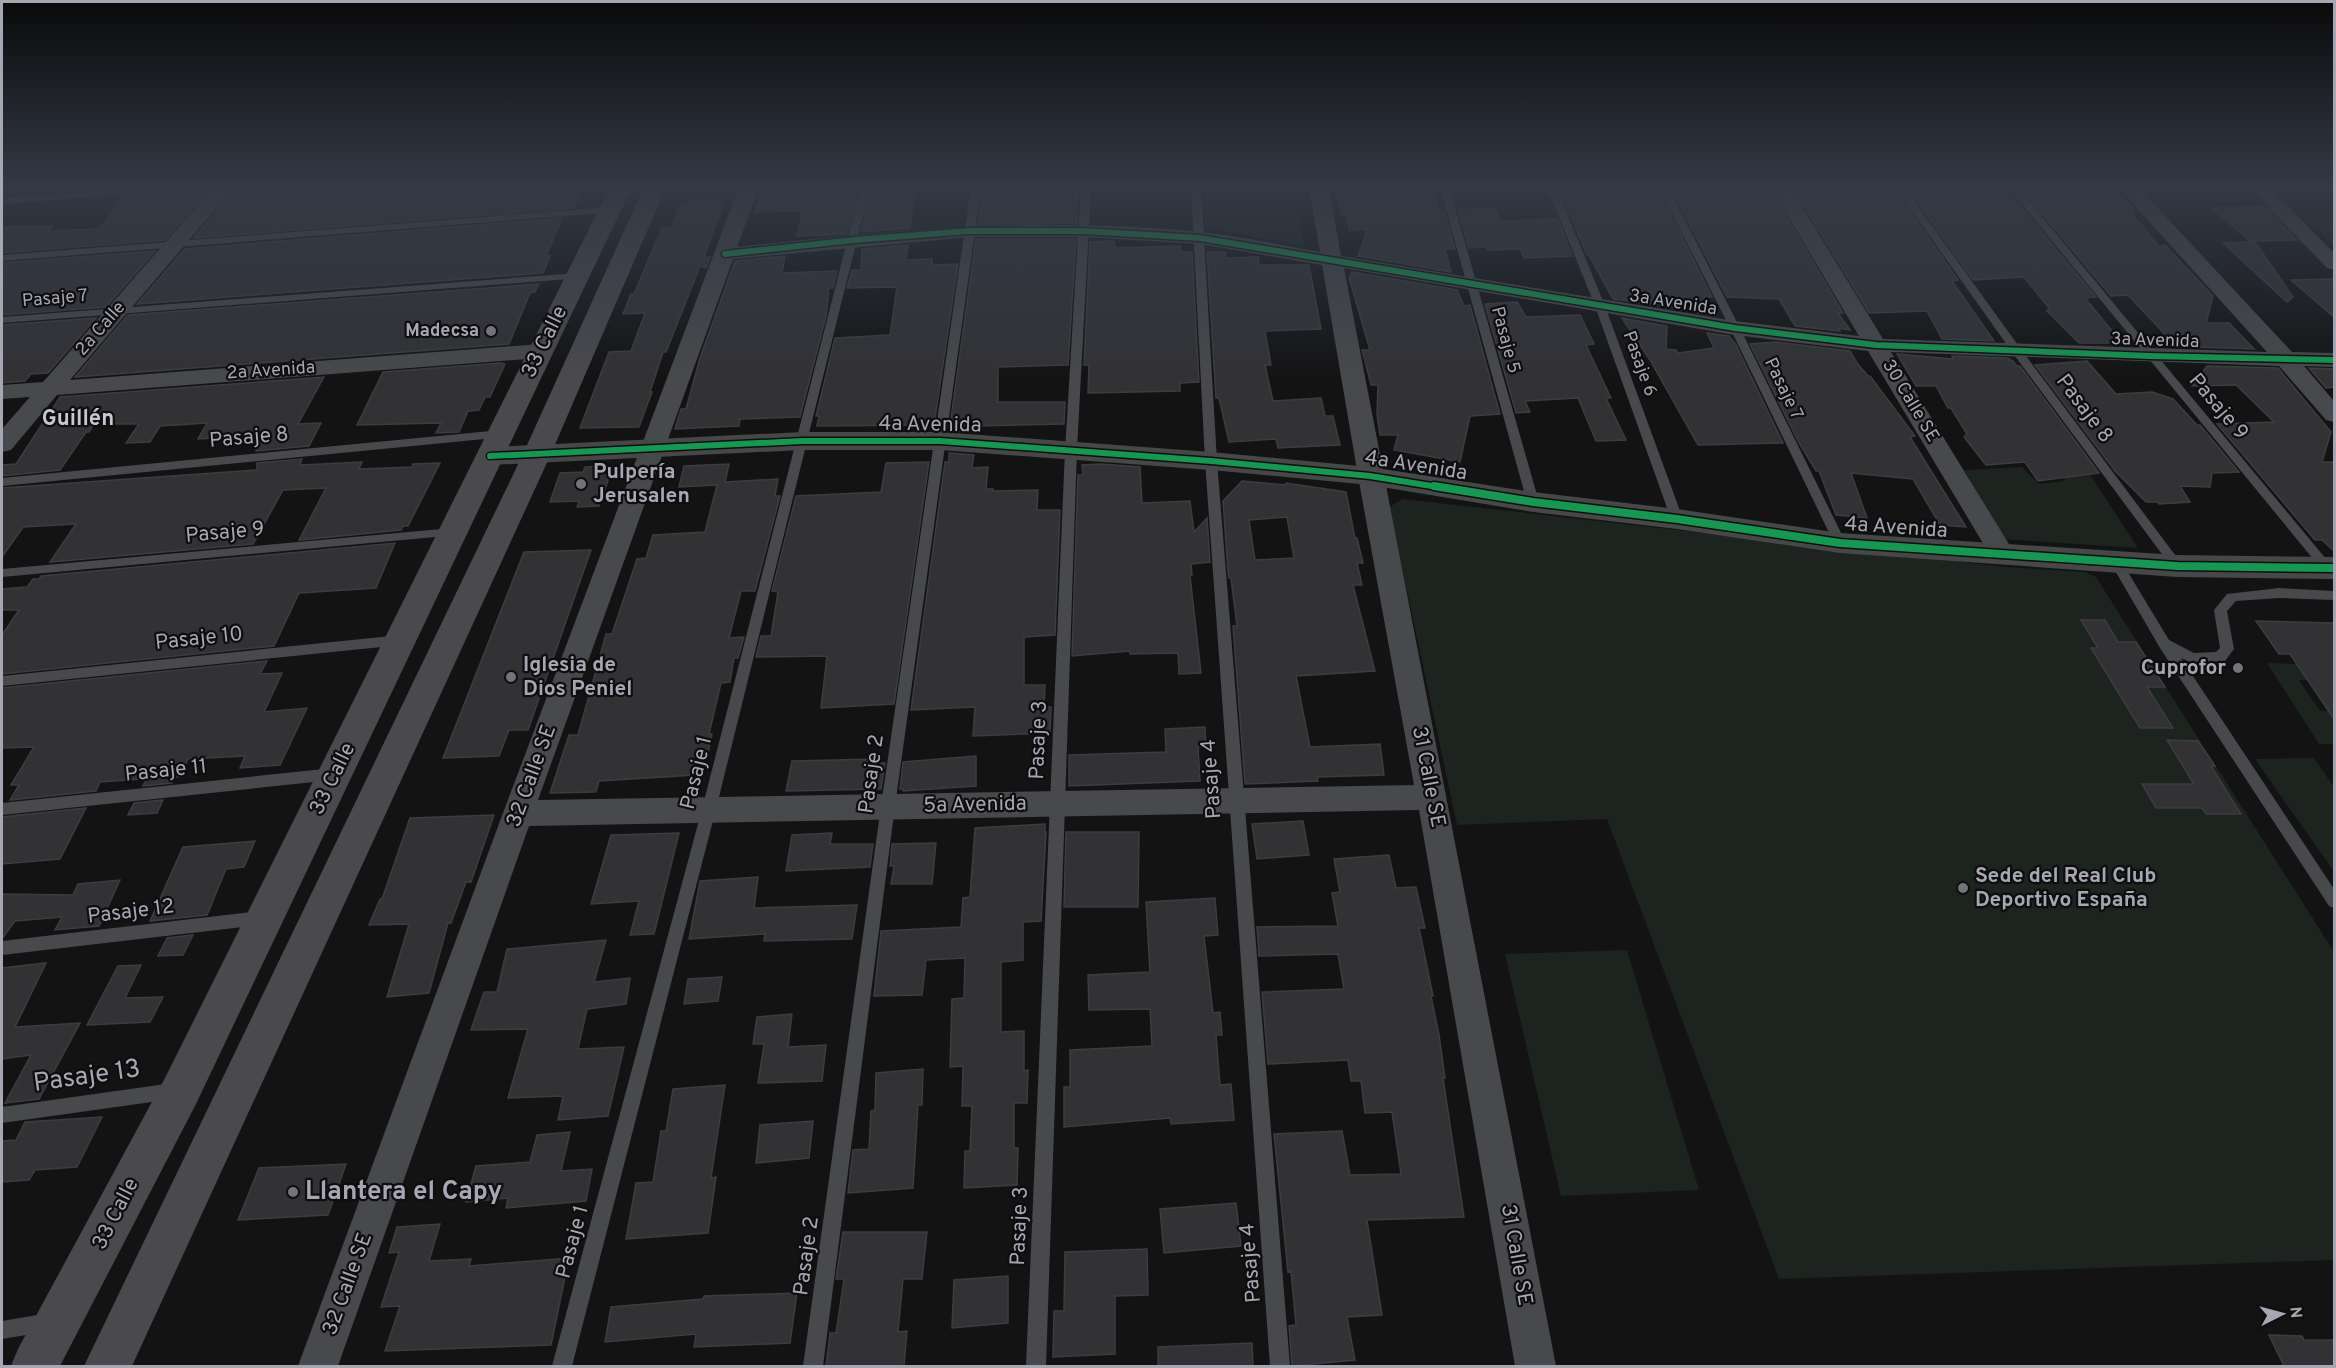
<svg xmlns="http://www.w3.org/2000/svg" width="2336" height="1368" viewBox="0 0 2336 1368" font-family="Overpass,sans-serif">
<rect width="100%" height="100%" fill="#131314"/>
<path fill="#1d231f" d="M1204,187h91l9,59 -99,-18z
M2305,218h29v29z
M2083,464l55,84 -135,-9 -39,-69 58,-3 17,17 24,-3z
M1403,499l603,68 79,5 11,5 238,375v308l-555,19 -172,-460 -150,6 -68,-318z
M2267,663l60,2 7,10v5h-35l21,31h14v33h-15z
M2314,758l20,29v82h-2l-77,-110z
M1627,950l72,240 -138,6 -56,-242z"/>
<path fill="#323235" stroke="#3c3d40" stroke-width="1.5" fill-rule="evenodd" d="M236,187h347l-9,21 -380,30z
M762,187h97l-12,47 -50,2 6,-25 -48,1z
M872,187h43l-5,41 -49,4z
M983,187h94v36l-99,2z
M1559,187h98l55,110h-8l12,19 -18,-3 -1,-3 -84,-11 -24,-44h-2z
M1671,187h98l74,126h-5l12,17 -12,-2 2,3 -45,-5 -16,-27 -52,-2z
M1793,187h100l65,93 -6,1 42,60 -52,-2 -15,-28 -58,2z
M1907,187h47l5,6 43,-1 10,11 3,-3 81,97 -11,1 37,45h-43l-32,-32 2,-3 -25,-31 -51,3z
M2029,188h20l3,3 61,-2 23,23 -5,1 28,33h7l47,50 -7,27h23l25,26 -62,-2 -4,-4 -14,1 -46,-49 -17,1 -87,-104z
M208,191l-43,49 -163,13v-26l51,-1 -5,5 51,-2 25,-32z
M1433,191l5,20h6l11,38h-10l6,23 -93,-16 10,-27 -18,1 -4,-15h-4l-6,-22z
M690,200h27l-2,4 8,-1 -19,55 6,-1 -4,11 -6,-2 -34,86h-3l-13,40h2l-13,35 -59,1 29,-76 22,-1 14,-38 -22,1 8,-20h3l28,-66 10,-1 8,-21h8z
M2265,207l32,33 -47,1 -38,-33z
M1495,209l5,12 58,-2 14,37 -48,2 -4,-9 -32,1 -2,-3 -17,1 -11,-38z
M562,218l-16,38h4l-7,17 -406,31 48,-55z
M976,239h100l-8,126 -70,2v35h67l-1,22 -88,2 -1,6 -23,-1v-6h-2z
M1114,241l1,7 65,-2 1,6h11l7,130 -19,1v8l-92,2 1,-28h-5l6,-123z
M2255,242l38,55 -6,5 -64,-59z
M908,245l-2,15 26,-1v6l26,-1 -24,161 -117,1 2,-10h-3l19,-78 55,-3 7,-48 -50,1 5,-18h9l1,-21z
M155,251l-49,56 -104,8v-52z
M1207,252h18l1,6 32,-1 1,8h50l12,64 -56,2 6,34h-6l8,36 48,-3 4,18h8l7,29 -62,3 -2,-9 -47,3 -10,-44h-3z
M785,256l-3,17 55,-2 -4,17h-4l-3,28 -26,101 -60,2 -1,7 -64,3 6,-20h5l14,-51 35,-97z
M1352,272l105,18 7,16 6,-1 30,109 -30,2 -10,46 -66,-12 4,-15h-18l-3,-21 1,-29h-7l-7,-28 -2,-7h8l-21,-72z
M2334,279v38l-43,-37z
M539,284l-4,8 -5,1 -21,51 -434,33 53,-62z
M1517,302l9,15 54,-2 14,29 -8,1 25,53h-5l20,42 -30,1 -18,-43 -53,3 5,11 -14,1 -31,-109z
M96,318l-48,55 -17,1 -6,7 -23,2v-58z
M1622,318l45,8 -1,23 10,1 2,3 36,-5 -7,-15 22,3 7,9 47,98 -85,2 -48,-85z
M1776,342l74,9 7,12 11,13h2l45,60 -5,1 56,90 -26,-2 -27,-46 -62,-6 16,45 -31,-3 -17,-44h-3l-17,-28 -49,-99z
M1897,354l56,5 -1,-3 55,2 6,3 4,5h3l79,107 -61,8 -13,-19 -39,3 -22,-28 3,-3 -16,-26h-3l-12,-22h-20z
M2087,361l29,33 36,-2 21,7 24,26h3l39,47 -27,1 -2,14 -30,-1 10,16 -31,2 -2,-2h-11l-31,-31 -80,-106z
M501,363l4,1 -15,33h-5l-6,13 -11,1 -9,21 -23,1 5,-10 -84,2 26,-53z
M2207,366l71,2 53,64 -9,30h12v89l-12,-11h-7l-98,-116 57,-2 -38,-37 -44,1z
M2309,368l25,1v18l-8,1z
M324,377l-26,47 23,-1 -12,23 -53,5 -1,-15 -57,3 9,-16 -47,3 -10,16 -24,1 13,-19h-45l-5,8h-3l-26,38 -58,6v-11l14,-1 44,-67z
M949,453l25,2 -2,13 16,-1 -2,22h7v2l45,-1 -1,20h23l-5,125 -31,2v48h21l-1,22h7l-1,26 -77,3 2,-29 -64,3 34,-248h4z
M302,459l-2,6 62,-3 -3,7 53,-2 1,-3 27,-1 -32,63h-5l-2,4 -102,10 27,-52 -43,2 -30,54 -203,18 26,-38 -53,3 -21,30v-69l255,-18v-7z
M929,462l-35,242 -73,4 6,-52 -71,1 5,-21h10l7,-44 -6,-1 24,-95 85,-4 5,-29z
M729,464l-4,18 53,-3 -3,17h5l-25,95h-14l-12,47 15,-1 -6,21h-4l-4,24 -9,1 -12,51h3l-5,24h-9l-3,17 -96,6 -3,11 -46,1 19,-58h9l28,-101h6l25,-75 9,-1 7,-23 52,-3 12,-47 -38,2 5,-21z
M1100,464l40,3 2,36 48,-2 4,31 13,-14 3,44 -19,2 1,11 -2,1 11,97 -22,1 -1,-21 -48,1v-3l-58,5 6,-181h5l-1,-10z
M613,466l-14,40 -22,1 2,-6 -29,1 10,-29 23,-1 2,-5z
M1242,481l44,4v-2l60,9 9,46h2l6,25h-6l5,22h-9l22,86 -79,5 14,71 70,-3 4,31 -67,2 1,4 -73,3 -12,-158h4l-6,-48h-2l-1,-6 -5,-71zM1287,517l7,41 -39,2 -6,-40z
M395,543l-19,45 -77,5 -25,53 -272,28v-39l17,-25h-17v-21l25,-2 6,-8h6l2,-3z
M591,550l-63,180h-19l-10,26 -56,2 81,-206z
M2081,620h24l13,22h18l29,45h-18l26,41h-33l-49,-80h7z
M2256,621l78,2v96l-44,-65h-11z
M267,661l-7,13 22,-1 -18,39 43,-4 -27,57 -40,3 5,-12 -57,3 -9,18h-5l-2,6 -29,3 3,-7h-4l-42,3 -4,9 -86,9 9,-15h-8l23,-38 -32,1v-60z
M1205,727l1,20h-8l2,34 -131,5v-31l97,-3 -1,-23z
M2167,740l31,1 17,25h-4l30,48h-35l-4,-6h-46l-14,-24h52z
M976,756v30l-73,5v-2h-3l3,-27z
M877,759v4h8l-4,26 -95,2 6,-30z
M163,800l-6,13 -29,2 6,-12z
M86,808l-26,51 -58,5v-47z
M494,815l-23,67h-5l-15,41h-3l-19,70 -42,4 22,-73 -40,1 11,-26h2l28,-81z
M1303,821l6,34 -52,4 -5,-35z
M1045,824v8h1l-5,89 -18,1v38l-22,2v70l23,-1v40l4,-1 -1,33h-13v45h4l-1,37 -53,3 1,-37h5l2,-45h-10l1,-40 -13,1 2,-68 12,-1 1,-40 -39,2 -4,35 -48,1 7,-65 80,-4 2,-29 7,-1 5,-69z
M1066,832h73l-1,75h-74z
M679,833l-25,101 -24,1 9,-34 -48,3 20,-69z
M832,833l-2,11h43l-3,23 -84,4 6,-36z
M255,841l-11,26 -18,2 -19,46 -57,6 33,-74z
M936,843l-4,41h-41l3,-18h-4l2,-22z
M1389,855l7,33 20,-1 9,41h-6l14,68h-2l8,39 6,43h-2l21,139 -97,3 15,95 -35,2 8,43 -63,6 -3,-40 7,-1 -5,-54 -3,1 -14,-138 68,-3 8,44 51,-1 -9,-62 -27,1 -4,-32h-10l-3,-21 -80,4 -6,-72 82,-3 -6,-35 -79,2 -2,-29 81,-1 -6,-33 8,-1 -6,-33z
M758,877l-4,31 103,-3 -5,34 -88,2 1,-7 -76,5 11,-58z
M120,880l-21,46 -44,4 7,-13 -47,4 -13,18v-45l71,1 5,-11z
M1215,898l3,37 -14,1 9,77 7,-1 2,23h-6l4,50 11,-1 3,36 -63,4 -1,-6 -106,9v-40h6v-37l82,-4 -2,-37 -61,1 -1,-35 62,-3 -4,-70z
M193,935l-10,20 -25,1 9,-18z
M606,940l-12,42 36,-4 -4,26 -39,5 -9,40 46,-2 -16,69 -50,4 5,-24 -55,2 20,-69 -57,1 13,-38h13l10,-43z
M46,963l-31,64 65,-4 -41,76 -34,4 26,-48 -29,4v-91z
M141,965l-16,33 38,-1 -13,25 -63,3 31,-59z
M722,977l-4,24 -34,3 4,-25z
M792,1014l-4,33 38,-2 -4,36 -64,2 6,-39h-11l4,-27z
M923,1069l-1,36h-4l-5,83 -65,5 5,-43 16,-1 2,-38 4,-1 1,-37z
M725,1085l-14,93 5,-1 -8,56 -82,6 10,-56 17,-1 8,-51h5l7,-42z
M102,1117l-25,50 -42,3 -6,10 -27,2v-41l14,-1 9,-18z
M813,1121l-4,37 -53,5 4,-38z
M570,1132l-9,39 31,-2 -6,32 -80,7 2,-10 -42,4 10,-36 54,-4 7,-27z
M346,1164l-18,51 -90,5 21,-52z
M1236,1203l5,43 -77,7 -4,-44z
M440,1224l-11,37 42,-2 -2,7 100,-8 -18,87 -166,6 15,-45 -19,1 18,-55 -10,1 8,-26z
M843,1232h84l-5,47h-19l-5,53 9,-1 -3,35h-78l4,-33h6l8,-54h-8z
M1147,1249l1,46 -33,1v58l-62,3 1,-46h10l1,-59z
M1008,1276v47l-56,5 2,-48z
M797,1293l-7,50 -96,4 2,-13 -91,8 6,-35 92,-8 1,-3z
M2269,1335l33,1 2,4h30v26h-50z
M1252,1343l1,23h-95v-19z"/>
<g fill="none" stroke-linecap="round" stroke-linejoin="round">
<path fill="#48494c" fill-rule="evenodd" d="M141,187h45l-4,3 -180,14v-6z
M861,187h9l-154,622 -144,557h-20l150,-557z
M971,187h10l-86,619 -72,560h-20l78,-560z
M1081,187h10l-14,263 -31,916h-20l39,-916z
M1191,187h10l16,274 73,905h-20l-65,-905z
M1440,187h9l90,315 -2,3 -4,1 -6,-4z
M1547,187h9l49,119 78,213 -2,3 -4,1 -6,-4 -76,-213z
M1659,187h9l72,141 106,215 -2,3 -4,1 -6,-4 -104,-215z
M1895,187h9l116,161 161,215 2,3 -2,3h-8l-161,-217z
M2008,187h9l314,378 2,3 -2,3h-8z
M610,207l5,3 -2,2 -611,49v-6z
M578,273l4,1v4l-580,45v-6z
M501,430l4,1v6l-503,49v-8z
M453,528l4,1 2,3 -2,3 -455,42v-8z
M2116,558l4,1 49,81 25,13 22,-1 4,-4 -6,-38 13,-16 52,-6 55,3v9l-55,-2 -43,3 -9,10 7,38 -9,12 -33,2 -11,-5 153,231v19l-5,-2 -169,-258 -50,-86z
M401,635l7,5 -7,5 -399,41v-10z
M333,768l5,2 2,4 -2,4 -5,2 -331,35v-12z
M260,911l5,2 3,5 -3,5 -5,2 -258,30v-14z
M173,1083l6,2 3,6 -3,6 -6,2 -171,24v-16z
M49,1313l7,3 3,7 -3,7 -54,9v-18z"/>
<path fill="#48494c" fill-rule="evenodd" d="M214,187h20l-164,193 471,-36 8,2 3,5 -3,5 -8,2 -484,37 -46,55 -9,2v-23l28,-32 -28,2v-14l41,-3z
M739,187h20l-22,60c155,-17 307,-31 462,-15 41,4 81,13 121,20l-11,-65h20l12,69 394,65 124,15 -88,-149h19l93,152 384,13 -149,-165h20l154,165 42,1v14l-30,-1 30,35v21l-8,-2 -47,-54 -388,-14 124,202 -4,6 -9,3 -9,-3 -125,-209 -133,-16 -391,-67 212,1098h-41l-96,-556 -890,16 -191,540h-40l205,-553zM969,237h115l116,7 122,21 36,211 56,309 -876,15 195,-541z
M2249,187h20l65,66v17l-7,-2z"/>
<path fill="#47474a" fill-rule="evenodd" d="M803,432h137l271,20 159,15 163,25 144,17 163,24 337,22 157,2v22l-157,-2 -337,-24 -163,-24 -144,-17 -163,-27 -159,-15 -271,-20h-137l-313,15 -10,-3 -4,-6 4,-6 10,-3z"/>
<path fill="#4a4a4e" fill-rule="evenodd" d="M610,187h22l-436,917 -136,262h-49l7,-17 148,-273z
M644,187h22l-115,267 -419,912h-48l439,-912z"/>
<defs>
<path id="cycleway-far1" d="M725,254l129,-14 115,-9h115l116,7 535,90 141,17 274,11 184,4
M490,456l313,-15h137l271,20 159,15 74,12"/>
<path id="cycleway" d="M1434,486l99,16 144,17 163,24 337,23 157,2"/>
</defs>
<use href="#cycleway-far1" stroke="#0e0e0f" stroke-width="9"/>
<use href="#cycleway" stroke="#0e0e0f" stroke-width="11"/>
<use href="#cycleway-far1" stroke="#139951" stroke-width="6"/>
<use href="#cycleway" stroke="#139951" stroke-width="8"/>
</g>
<linearGradient id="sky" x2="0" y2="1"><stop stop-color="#0a0a0b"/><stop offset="0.49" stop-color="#333945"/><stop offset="1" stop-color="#333945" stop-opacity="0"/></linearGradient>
<rect width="2336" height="379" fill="url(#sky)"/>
<g fill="#73737b" stroke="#0e0e0f" stroke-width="2">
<circle cx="491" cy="331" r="6"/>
<circle cx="581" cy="484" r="6"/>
<circle cx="2238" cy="668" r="6"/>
<circle cx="511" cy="677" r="6"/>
<circle cx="1963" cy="888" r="6"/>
<circle cx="293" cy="1192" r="6"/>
</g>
<g text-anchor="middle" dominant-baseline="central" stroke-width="4.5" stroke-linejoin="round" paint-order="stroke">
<g font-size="18" fill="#a6a7b3" stroke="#0e0e0f">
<text transform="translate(55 299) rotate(-5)">Pasaje 7</text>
<text transform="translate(1673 303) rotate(9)">3a Avenida</text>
<text transform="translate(101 329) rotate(-49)">2a Calle</text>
<text transform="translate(1505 340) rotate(75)">Pasaje 5</text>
<text transform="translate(2155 341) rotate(2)">3a Avenida</text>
<text transform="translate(1639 364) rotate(70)">Pasaje 6</text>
<text transform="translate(271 371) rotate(-4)">2a Avenida</text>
<text transform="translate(1783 389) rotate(64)">Pasaje 7</text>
<text transform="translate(1910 401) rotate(59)">30 Calle SE</text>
</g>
<g font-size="18" font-weight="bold" fill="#a6a7b3" stroke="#0e0e0f" text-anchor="end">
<text x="479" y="331">Madecsa</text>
</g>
<g font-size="21" fill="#a6a7b3" stroke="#0e0e0f">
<text transform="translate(545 342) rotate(-64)">33 Calle</text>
<text transform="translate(2218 407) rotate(50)">Pasaje 9</text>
<text transform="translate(2084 409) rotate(53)">Pasaje 8</text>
<text transform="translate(930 425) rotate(1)">4a Avenida</text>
<text transform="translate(249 438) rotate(-5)">Pasaje 8</text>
<text transform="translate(1416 466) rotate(9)">4a Avenida</text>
<text transform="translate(1896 528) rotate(4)">4a Avenida</text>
<text transform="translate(225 533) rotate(-5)">Pasaje 9</text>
<text transform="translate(199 639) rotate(-6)">Pasaje 10</text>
<text transform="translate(1039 740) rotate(-88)">Pasaje 3</text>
<text transform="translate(166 771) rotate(-6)">Pasaje 11</text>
<text transform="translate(697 773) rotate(-76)">Pasaje 1</text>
<text transform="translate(872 774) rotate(-82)">Pasaje 2</text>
<text transform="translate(532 776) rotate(-70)">32 Calle SE</text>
<text transform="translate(1428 777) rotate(79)">31 Calle SE</text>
<text transform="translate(333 779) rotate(-64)">33 Calle</text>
<text transform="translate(1212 779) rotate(-94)">Pasaje 4</text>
<text transform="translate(975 805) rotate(-1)">5a Avenida</text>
<text transform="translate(131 912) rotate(-7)">Pasaje 12</text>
<text transform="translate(116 1214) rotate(-63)">33 Calle</text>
<text transform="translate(1020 1226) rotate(-88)">Pasaje 3</text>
<text transform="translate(573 1242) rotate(-75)">Pasaje 1</text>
<text transform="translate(1516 1255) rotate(80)">31 Calle SE</text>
<text transform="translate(807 1256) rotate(-82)">Pasaje 2</text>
<text transform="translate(1251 1263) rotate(-95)">Pasaje 4</text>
<text transform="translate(348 1284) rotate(-70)">32 Calle SE</text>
</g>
<g font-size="21" font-weight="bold" fill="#a6a7b3" stroke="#0e0e0f" text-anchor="start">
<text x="593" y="472">Pulpería<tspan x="593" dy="24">Jerusalen</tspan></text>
<text x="523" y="665">Iglesia de<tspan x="523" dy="24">Dios Peniel</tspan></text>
<text x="2226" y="668" text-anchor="end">Cuprofor</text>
<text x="1975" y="876">Sede del Real Club<tspan x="1975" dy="24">Deportivo España</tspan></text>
</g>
<g font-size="22" font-weight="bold" fill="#c6c7d0" stroke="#0e0e0f">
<text x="78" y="419">Guillén</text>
</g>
<g font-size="26" fill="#a6a7b3" stroke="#0e0e0f">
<text transform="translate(87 1077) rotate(-8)">Pasaje 13</text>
</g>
<g font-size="26" font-weight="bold" fill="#a6a7b3" stroke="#0e0e0f" text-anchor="start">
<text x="305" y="1192">Llantera el Capy</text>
</g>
</g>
<rect width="2336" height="1368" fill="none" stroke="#a6a7b3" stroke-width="6"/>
<g transform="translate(2282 1314) rotate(84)" stroke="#0e0e0f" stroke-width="4.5" paint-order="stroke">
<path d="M0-4.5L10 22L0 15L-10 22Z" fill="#a6a7b3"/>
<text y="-9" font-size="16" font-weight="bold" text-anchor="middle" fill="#a6a7b3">N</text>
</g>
</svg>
